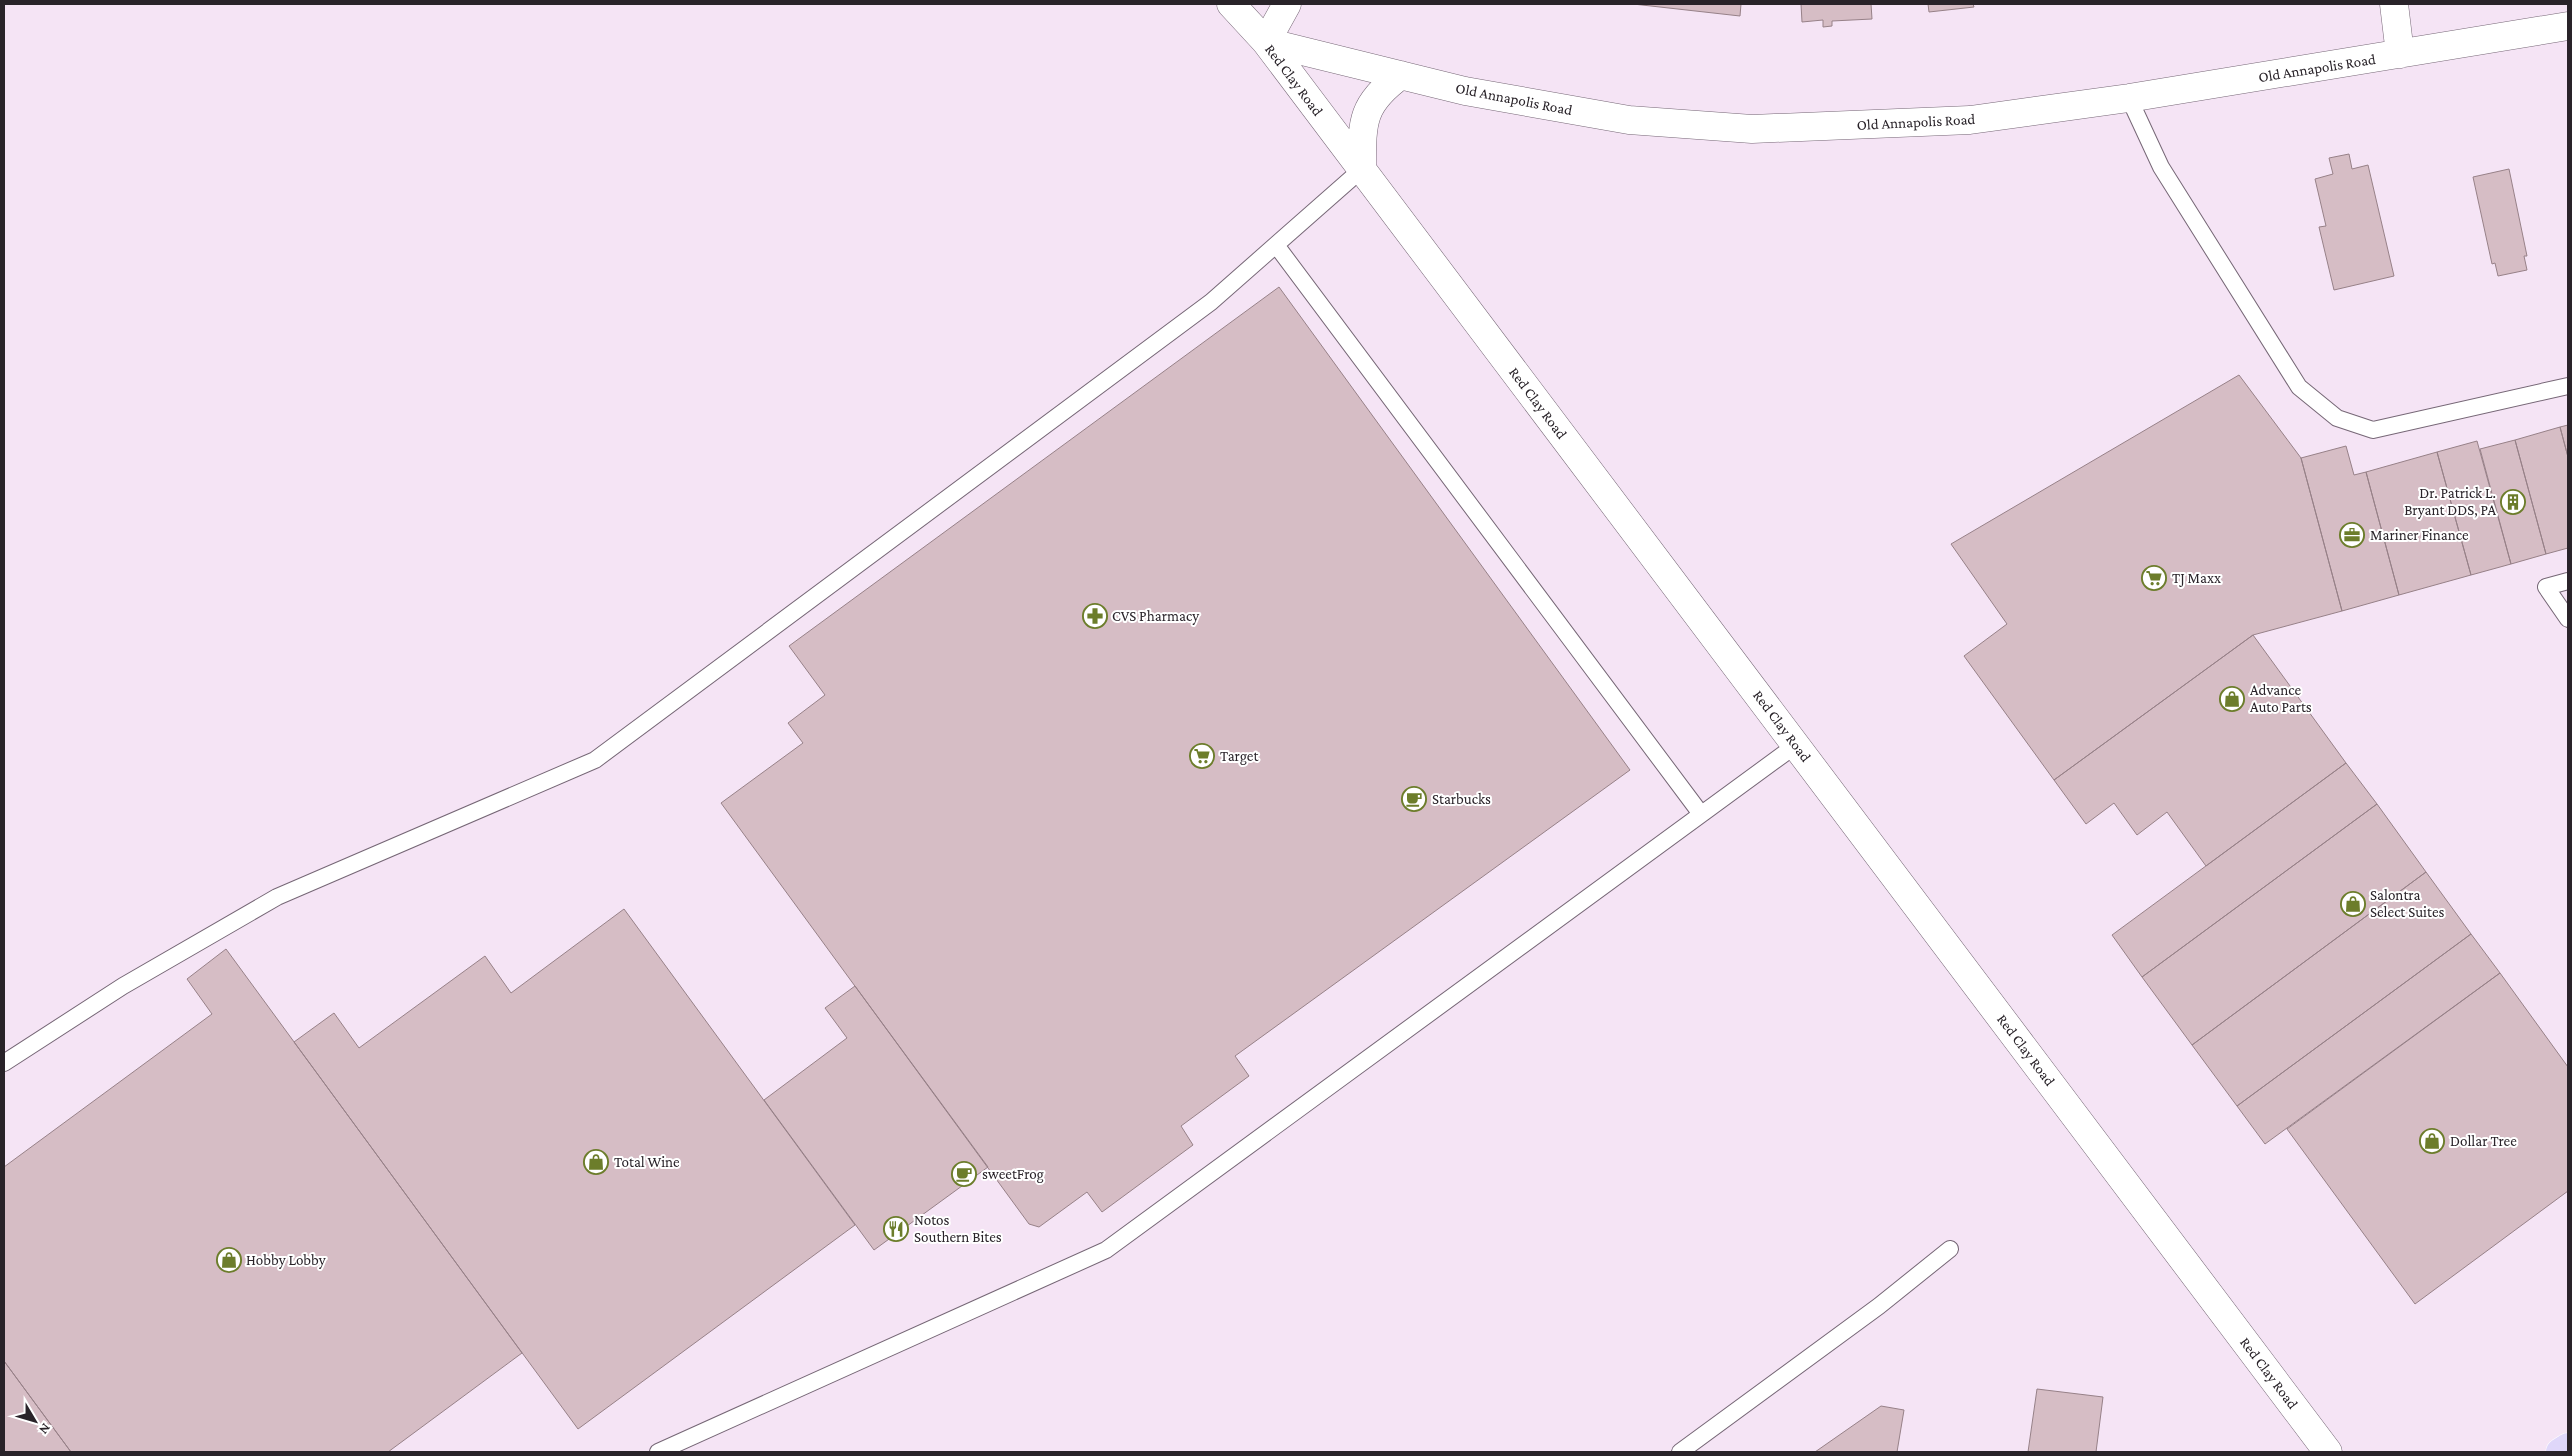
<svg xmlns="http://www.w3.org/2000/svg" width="2572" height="1456" viewBox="0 0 2572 1456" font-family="'Crimson Pro',serif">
<rect width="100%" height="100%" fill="#f5e4f5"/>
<path fill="#d6bdc5" stroke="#978188" d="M1633,4h108l-1,12z
M1801,4h70l1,15 -40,2v5l-9,1v-7l-21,2z
M1928,4h45l1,3 -45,5z
M2349,154l3,15 16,-4 26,111 -60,14 -15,-63 7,-1 -11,-47 18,-5 -4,-16z
M2509,169l18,87h-3l3,14 -29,6 -3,-13 -3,1 -19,-87z
M1279,287l351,483 -395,286 14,20 -68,50 12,19 -91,67 -15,-20 -48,35 -10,-3 -308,-421 82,-60 -15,-20 37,-28 -36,-49z
M2239,375l62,83 41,153 -89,24 -199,145 -90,-124 43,-32 -56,-80z
M2568,425v32l-8,-30z
M2560,427l8,30v91l-22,6 -31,-114z
M2515,440l31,114 -35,10 -31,-115z
M2477,441l34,123 -40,11 -34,-123z
M2346,446l8,29 12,-3 33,123 -57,16 -41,-153z
M2437,452l34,123 -72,20 -33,-123z
M2253,635l93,128 -140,103 -39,-54 -30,23 -23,-32 -28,21 -32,-44z
M2346,763l31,41 -235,173 -30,-42z
M2377,804l49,68 -234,173 -50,-68z
M2426,872l45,62 -234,172 -45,-61z
M624,909l231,316 -277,204 -284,-387 40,-29 25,35 126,-92 26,37z
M2471,934l29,39 -235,171 -28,-38z
M226,949l296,404 -134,99h-317l-67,-91v-194l208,-153 -25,-35z
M2500,973l68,94v124l-153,113 -128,-175z
M855,986l133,181 -114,83 -110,-150 83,-62 -22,-30z
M4,1361l67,91h-67z
M2037,1389l66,8 -7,55h-68z
M1881,1406l23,4 -7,42h-82z"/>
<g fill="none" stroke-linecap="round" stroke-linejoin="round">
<defs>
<path id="lane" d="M2129,98l32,69 138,220 38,31 36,12 195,-44
M1276,245l425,569
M2568,581l-22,6 22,32
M4,1063l119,-77 154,-89 318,-137 616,-458 151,-133
M658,1452l448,-202 690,-505
M1680,1452l199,-146 71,-57"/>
<path id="street" d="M1231,4l35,38 1062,1410
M2394,4l6,50
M1266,42l199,49 164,29 123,9 218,-9 159,-22 439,-72
M1266,42l21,-38
M1362,169c0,-47 -1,-65 39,-94"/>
<path id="primary" d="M2560,1452l8,-5"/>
</defs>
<use href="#lane" stroke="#766776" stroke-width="18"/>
<use href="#street" stroke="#766776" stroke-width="29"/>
<use href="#primary" stroke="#fff" stroke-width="29"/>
<use href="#lane" stroke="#fff" stroke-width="16"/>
<use href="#street" stroke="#fff" stroke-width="28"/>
<use href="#primary" stroke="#dfd7fa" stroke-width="28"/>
</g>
<defs>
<symbol id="building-ring" viewBox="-11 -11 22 22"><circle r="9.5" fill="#fff" stroke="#6c7d2b" stroke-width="1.5"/><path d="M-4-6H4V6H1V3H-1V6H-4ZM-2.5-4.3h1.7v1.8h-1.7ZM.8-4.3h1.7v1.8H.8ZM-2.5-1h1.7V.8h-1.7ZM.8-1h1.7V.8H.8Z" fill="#6c7d2b"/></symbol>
<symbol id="office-ring" viewBox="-11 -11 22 22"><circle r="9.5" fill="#fff" stroke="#6c7d2b" stroke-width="1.5"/><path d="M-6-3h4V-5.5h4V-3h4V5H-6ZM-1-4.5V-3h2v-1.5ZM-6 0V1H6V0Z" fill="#6c7d2b"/></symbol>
<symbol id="supermarket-ring" viewBox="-11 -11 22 22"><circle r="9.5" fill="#fff" stroke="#6c7d2b" stroke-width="1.5"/><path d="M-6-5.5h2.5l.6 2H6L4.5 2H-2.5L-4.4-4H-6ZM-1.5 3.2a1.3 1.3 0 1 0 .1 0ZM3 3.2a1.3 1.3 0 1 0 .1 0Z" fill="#6c7d2b"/></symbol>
<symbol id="pharmacy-ring" viewBox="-11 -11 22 22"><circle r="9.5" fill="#fff" stroke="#6c7d2b" stroke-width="1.5"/><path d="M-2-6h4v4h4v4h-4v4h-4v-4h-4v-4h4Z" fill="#6c7d2b"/></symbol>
<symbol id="shop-ring" viewBox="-11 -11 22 22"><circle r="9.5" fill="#fff" stroke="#6c7d2b" stroke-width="1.5"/><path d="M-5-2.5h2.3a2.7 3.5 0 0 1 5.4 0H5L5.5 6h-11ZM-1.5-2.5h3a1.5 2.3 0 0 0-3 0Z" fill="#6c7d2b"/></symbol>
<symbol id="cafe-ring" viewBox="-11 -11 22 22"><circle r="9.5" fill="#fff" stroke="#6c7d2b" stroke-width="1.5"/><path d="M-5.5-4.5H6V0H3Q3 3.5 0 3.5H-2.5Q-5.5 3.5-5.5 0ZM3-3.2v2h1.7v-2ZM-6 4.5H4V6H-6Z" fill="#6c7d2b"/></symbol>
<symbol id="restaurant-ring" viewBox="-11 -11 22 22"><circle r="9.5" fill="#fff" stroke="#6c7d2b" stroke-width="1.5"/><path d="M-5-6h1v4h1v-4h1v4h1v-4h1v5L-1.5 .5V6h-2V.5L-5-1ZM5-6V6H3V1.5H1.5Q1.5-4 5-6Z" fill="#6c7d2b"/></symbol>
</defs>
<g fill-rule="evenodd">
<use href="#building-ring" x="2499" y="488" width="28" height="28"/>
<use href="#office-ring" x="2338" y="521" width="28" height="28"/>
<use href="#supermarket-ring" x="2140" y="564" width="28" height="28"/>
<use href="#pharmacy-ring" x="1081" y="602" width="28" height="28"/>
<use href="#shop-ring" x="2218" y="685" width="28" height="28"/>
<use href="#supermarket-ring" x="1188" y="742" width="28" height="28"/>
<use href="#cafe-ring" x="1400" y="785" width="28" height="28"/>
<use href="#shop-ring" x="2339" y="890" width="28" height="28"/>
<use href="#shop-ring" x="2418" y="1127" width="28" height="28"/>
<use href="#shop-ring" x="582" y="1148" width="28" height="28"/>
<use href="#cafe-ring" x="950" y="1160" width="28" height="28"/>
<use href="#restaurant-ring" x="882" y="1215" width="28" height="28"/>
<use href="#shop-ring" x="215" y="1246" width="28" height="28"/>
</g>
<g text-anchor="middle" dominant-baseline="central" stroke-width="4" stroke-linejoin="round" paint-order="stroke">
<g font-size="15" fill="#292329" stroke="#fff">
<text transform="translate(2317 68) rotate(-9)">Old Annapolis Road</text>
<text transform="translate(1294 80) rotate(53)">Red Clay Road</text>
<text transform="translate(1514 99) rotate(11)">Old Annapolis Road</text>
<text transform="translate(1916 122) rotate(-3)">Old Annapolis Road</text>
<text transform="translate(1538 403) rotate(53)">Red Clay Road</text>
<text transform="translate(1782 726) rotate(53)">Red Clay Road</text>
<text transform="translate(2026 1050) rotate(53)">Red Clay Road</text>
<text transform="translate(2269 1373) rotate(53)">Red Clay Road</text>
</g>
<g font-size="15" fill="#292329" stroke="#fff" text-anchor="start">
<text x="2496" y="493" text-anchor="end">Dr. Patrick L.<tspan x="2496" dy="17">Bryant DDS, PA</tspan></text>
<text x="2370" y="535">Mariner Finance</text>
<text x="2172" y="578">TJ Maxx</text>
<text x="1112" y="616">CVS Pharmacy</text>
<text x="2250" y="690">Advance<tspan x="2250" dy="17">Auto Parts</tspan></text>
<text x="1220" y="756">Target</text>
<text x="1432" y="799">Starbucks</text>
<text x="2370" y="895">Salontra<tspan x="2370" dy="17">Select Suites</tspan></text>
<text x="2450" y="1141">Dollar Tree</text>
<text x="614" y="1162">Total Wine</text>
<text x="982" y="1174">sweetFrog</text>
<text x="914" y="1220">Notos<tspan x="914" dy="17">Southern Bites</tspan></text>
<text x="246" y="1260">Hobby Lobby</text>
</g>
</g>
<rect width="2572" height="1456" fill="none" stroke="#292329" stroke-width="10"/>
<g transform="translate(35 1421) rotate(128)" stroke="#ffffff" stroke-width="4" paint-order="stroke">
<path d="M0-4L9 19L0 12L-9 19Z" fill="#292329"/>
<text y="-8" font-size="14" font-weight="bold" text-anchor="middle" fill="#292329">N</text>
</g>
</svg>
